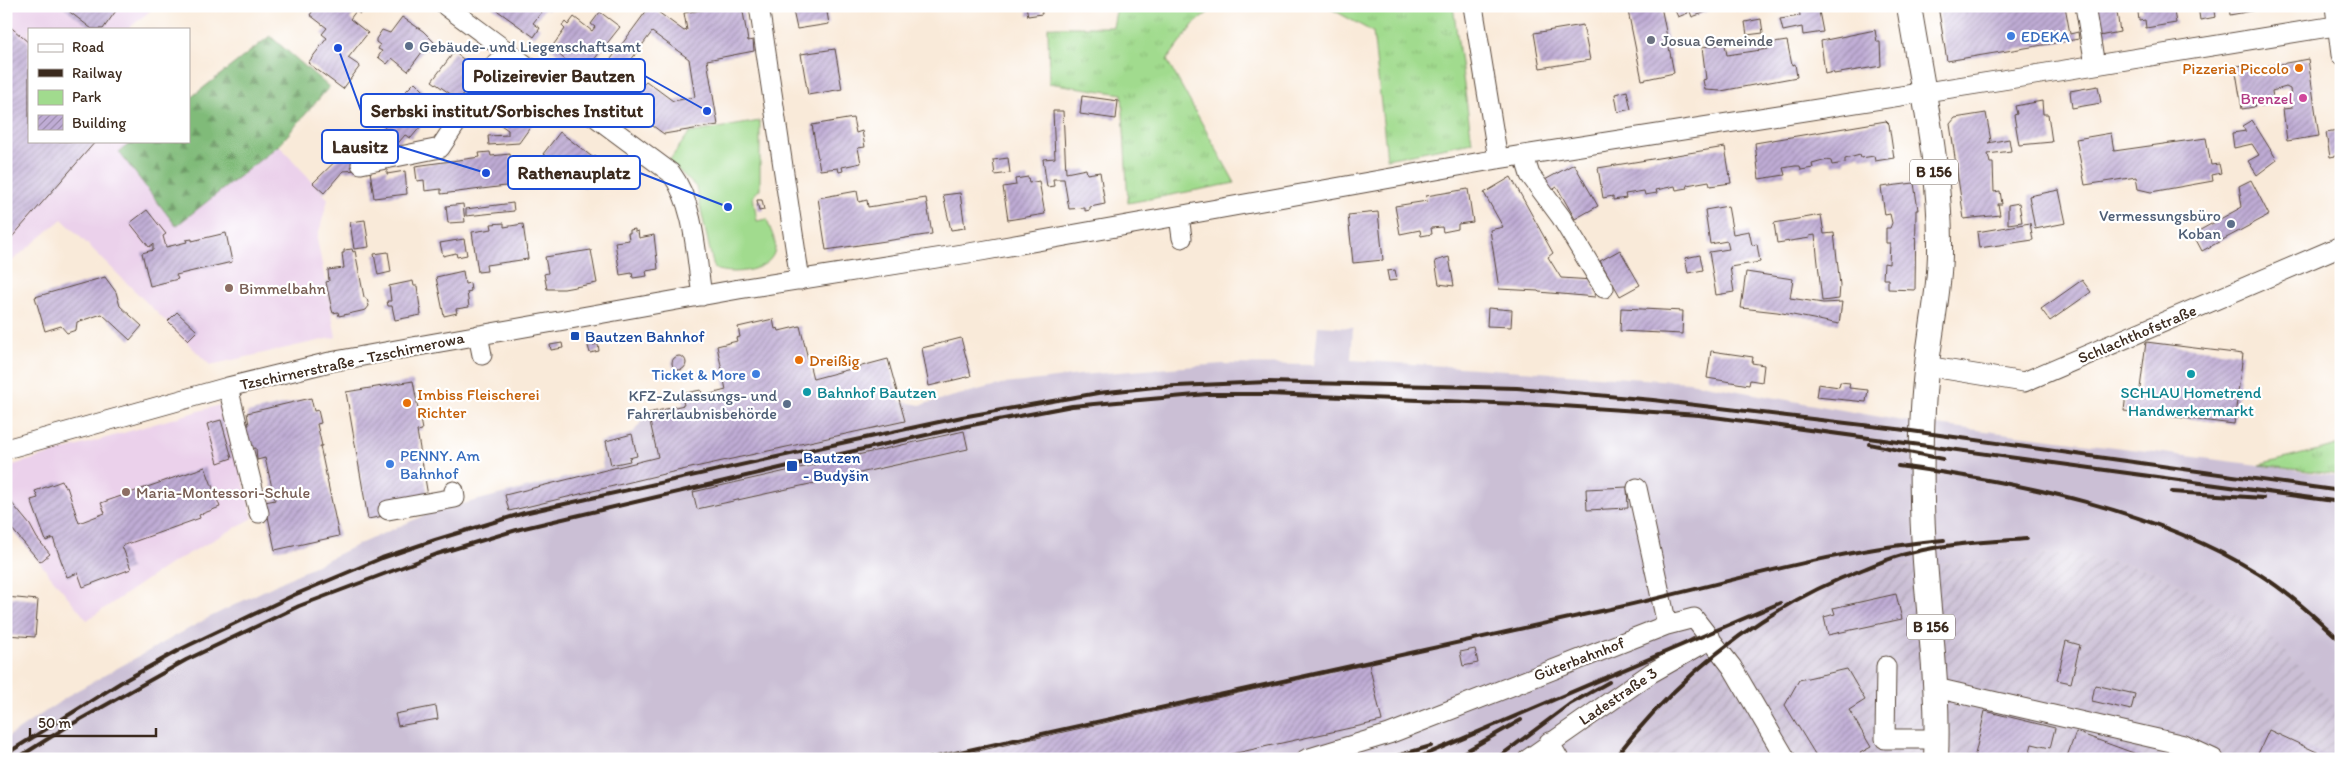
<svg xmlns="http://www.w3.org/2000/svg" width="2347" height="765" viewBox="0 0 2347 765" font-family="Itim,sans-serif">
<defs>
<pattern id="industrial-furrows" width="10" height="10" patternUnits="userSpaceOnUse" patternTransform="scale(1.25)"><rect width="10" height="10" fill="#cbbfd5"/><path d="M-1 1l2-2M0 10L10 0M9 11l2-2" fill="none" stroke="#afa4b6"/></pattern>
<pattern id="grass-tufts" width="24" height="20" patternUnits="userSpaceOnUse" patternTransform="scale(1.25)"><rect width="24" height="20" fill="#a1db8e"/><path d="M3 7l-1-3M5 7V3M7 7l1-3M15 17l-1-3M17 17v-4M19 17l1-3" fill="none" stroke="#8cbc7a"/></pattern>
<pattern id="forest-firs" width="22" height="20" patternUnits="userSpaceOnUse" patternTransform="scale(1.25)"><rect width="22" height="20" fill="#80bb79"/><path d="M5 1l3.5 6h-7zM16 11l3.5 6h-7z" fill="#6a9863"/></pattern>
<pattern id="building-hatch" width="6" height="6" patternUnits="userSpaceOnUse" patternTransform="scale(1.25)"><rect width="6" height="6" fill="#bfacd5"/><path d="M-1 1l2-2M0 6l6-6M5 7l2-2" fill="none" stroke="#9c8cac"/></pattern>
</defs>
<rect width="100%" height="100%" fill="#fff"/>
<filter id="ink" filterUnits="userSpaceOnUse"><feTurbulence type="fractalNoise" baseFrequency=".02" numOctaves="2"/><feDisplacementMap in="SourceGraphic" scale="10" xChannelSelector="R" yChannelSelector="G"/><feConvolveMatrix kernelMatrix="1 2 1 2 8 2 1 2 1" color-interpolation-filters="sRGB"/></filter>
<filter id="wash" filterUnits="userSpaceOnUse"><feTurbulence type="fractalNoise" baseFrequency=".0096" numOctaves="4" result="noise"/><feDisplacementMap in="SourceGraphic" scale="20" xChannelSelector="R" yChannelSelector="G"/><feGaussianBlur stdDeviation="1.12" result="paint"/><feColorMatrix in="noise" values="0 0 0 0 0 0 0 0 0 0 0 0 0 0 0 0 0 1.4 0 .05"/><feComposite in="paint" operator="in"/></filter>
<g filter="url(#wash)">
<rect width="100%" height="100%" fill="#f9ead9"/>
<path fill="#ebd1eb" d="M6,6h150l-28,23h-99v112h104l-14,11 57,74 103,-81 49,54 -11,40 19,98 -126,28 -148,-146 -56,47z
M223,404l30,114 -83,46 -83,56 -81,-98v-55z"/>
<path fill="url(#industrial-furrows)" d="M2070,553l82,17 111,57 78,85v47h-715l39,-49 33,-34 73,-58 58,-29 67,-23 140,-7 2,-4z"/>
<path fill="#cbbfd5" d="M800,326l13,53 75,-20 10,42 22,4 77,-20 83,-10 142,-11 92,1 4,-39 35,2 -2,32 338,22 208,38 362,45 82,12v235l-79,-85 -110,-57 -82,-17 -32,2 -2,4 -140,7 -67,23 -58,29 -73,58 -33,34 -39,49h-1620v-21l70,-47 132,-73 149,-73 75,-33 171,-44 -4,-26 33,-8 16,-21 36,-8 -3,-11 20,-4 2,5 23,-5 -9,-44 20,-5 -1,-3 42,-10 1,3z"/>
<path fill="url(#grass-tufts)" stroke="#6e8256" d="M1117,6h99l-23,19 -26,35 68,123 -107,20 -6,-109 -73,-11 -1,-56h65z
M1326,6h127l19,136 -85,17 -14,-127z
M2341,444v31l-81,-10z"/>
<path fill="url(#forest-firs)" stroke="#5e724c" d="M270,36l59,51 -50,58 -103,81 -57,-74 14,-11h56v-42z"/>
<path fill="#a1db8e" stroke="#6e8256" d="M760,121v68l-7,7 4,25 10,-2c2,9 10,22 8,30 -3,22 -42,27 -60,20l-3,-9 -16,-73 -27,-26 20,-28z"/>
<g id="blocks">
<path fill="url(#building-hatch)" d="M62,6h53l3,2 -15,21h-11z
M316,6h50l-6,8 -4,-3 -6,8 18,14 -20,25 12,8 -17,23 -35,-26 19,-25 -5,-4 5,-6 -17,-13z
M491,6h60l-3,4 -3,-2 -12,15 7,5 -6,9z
M650,6l34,25 3,-1 -3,-17 39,-7h19l6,35 5,-1 1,11 -47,9 11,65 -54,9 -37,-27 19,-26 27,20 22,-4 -6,-38 -37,-27 -42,56 -13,-10z
M792,6h34l3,18 -32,5z
M1026,6h15l1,8 -14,2z
M1627,6h34l13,67 -32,7z
M1673,6h13l2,7 -10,4z
M1688,6h16l2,6 -14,5z
M1799,6h19l5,26 -20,3 -1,-8 -19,4 -3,-12 20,-3z
M1938,6h127l5,28 8,-2 1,7 -132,22z
M2094,6h22l4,26 -21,4z
M2142,6h31l3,17 -30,5 -1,-8 -6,1 -1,-9 5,-1z
M2198,6h16l2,11 -16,3z
M2229,6h44v1l-43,8z
M600,12l20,15 -39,49 -9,-7 2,-2 -23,-19 14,-19 -3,-3 3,-4 3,3 6,-8 18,14 3,-4 -4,-3z
M402,17l21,14 13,13 -6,8 -5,-4 -17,23 -16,-13 -5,6 -9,-7 4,-6 -4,-2 2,-4 -4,-3v-3l6,-9 8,3z
M1761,19l2,14 -16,2 -2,-13z
M6,23l23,20v98h67l-90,103z
M1583,25l7,35 -50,8 -6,-35z
M1875,30l2,12h3l1,24 -47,8 -1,-2 -8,2 -4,-33z
M1787,41l5,24 3,-1 2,13 -76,14 -16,-1 -2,-10 3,-1 -4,-32 23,-3 2,11 41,-6 -1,-5z
M835,49l7,40 -34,6 -7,-41z
M454,52l26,20 -21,28 -27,-19z
M2308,59l11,77 -32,5 -4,-32 9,-1 -2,-19 -4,-2 -14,4 1,8 -6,1 1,5 -8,1 -4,-4 -2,5 -12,2 -7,-43 12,-1 1,5z
M415,82l11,11 -12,13 -13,-10z
M2098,86l3,17 -29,5 -2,-17z
M504,89l35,26 -20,28 -30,2 -1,-9 20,-1v-5l-23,-16 7,-9 -2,-1 8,-14 3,2z
M1627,91l4,18 -13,3 -3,-18z
M1082,96l36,5 -2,18 -36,-5z
M2042,101l1,13h5l4,28 -33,3 -5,-30 3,-1 -2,-8z
M401,109l20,17 -10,12 -6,-3 -11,13 -16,-13z
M1053,111h10l3,62 20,-4 1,5 13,-2 5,32 -15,3v3l-5,1v-3l-16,1 -5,-30h-11l1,7 -7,1 -4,-28 12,-1z
M1986,113l5,28 -3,2 21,-4 2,12 -23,3 2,9h3l1,29 6,-1 2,13h-4l2,11 -36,4 -14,-95 5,-6z
M853,118l3,15 6,-2 3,16 -7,1 3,15 -19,4 1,4 -4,1 -1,-4 -18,2 -8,-45z
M2252,120l25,40 -20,15 -9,-14 11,-6 -7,-11 -18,4 -2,-15 14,-2 -4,-5z
M1886,121l3,3 5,34 -19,3 -1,-5 -13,2 -1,-3 -15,4v4l-13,2 -1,-4 -4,-1 -15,4 1,4 -12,2 -1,-4h-5l-12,2 2,7 -26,4 -4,-36z
M2338,131l3,24 -11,2 -4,-24z
M560,132l31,24 3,2 1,-2 7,5 -2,2 2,1 2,-1 2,1 -11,16 -3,-2 -8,10 -20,-19 -1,2 -2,-2 -3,3 -6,-4 3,-5 -12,-9z
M2111,133l3,18 92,-13 5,27 8,-1 2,9 -9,2 1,6 -62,11 -13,-3 -2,-12 -51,8 -9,-46z
M353,144l5,26 -15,1 -19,22 -11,-10z
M1725,147l6,36 -21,3 -1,-5 -22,4 1,3 -12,2 -1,-4 -19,4 1,3 -12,2 -1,-4 -19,3 1,4 -13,2v-4l-10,2 -5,-30z
M490,152l1,4 19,-2 4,31 -73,9v-5l-16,2 -1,-11 -7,1 -2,-15 65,-9 -1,-4z
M1008,158l2,15 -15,2 -2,-15z
M1574,164l24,42 -23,13 -18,-32 -8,5 -6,-11z
M387,169v5l18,-3 2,23 -33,4 -4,-27z
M1028,177l1,6 10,-2 6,33 -37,6 -5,-33 13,-2 -1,-6z
M1511,177l42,76 -5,4 13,21 32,2 -1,8h4l-1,9 -56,-5 -1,-1 -39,-2 -9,-59 13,-3 -19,-34z
M2251,180l18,35 -67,36 -9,-17 49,-27 -3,-21z
M1914,183l4,27h-2l-1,80 -27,-1v-10h-5l1,-16 5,1 1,-21h-4v-15h4l2,-5 -2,-9 -5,1 -4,-28z
M1468,189l5,33 -15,2v5l-15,3 -1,-5 -11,1 1,6 -11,2 -1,-6 -20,4 -5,-28 32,-5 -1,-5z
M2059,190l7,33 -31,6 -6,-33z
M857,191l2,11 8,-2 1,7 58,-9 6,36 -106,16 -8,-52z
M960,193l5,35 -14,2 -8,-35z
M757,200h5l2,10 -5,1z
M513,203l1,8 -48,5v-7z
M2019,203l3,19 -14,2v-19z
M463,204l2,18 -17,1 -2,-17z
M1728,206l5,28 16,-3 3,14 5,-1 3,18 -30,5 4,25 -18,3 -7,-43 20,-3 -2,-8 -17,3 -5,-34z
M147,210l19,24 -3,2 3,11 21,-5 -1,-2 6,-1v2l34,-8 6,29 -56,13 2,4 -28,7 -8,-33 11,-3v-6l-4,3 -19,-24z
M1378,212l5,48 -30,3 -5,-48z
M1821,215l3,19 10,-1 6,52 -1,14 -17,2 -7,-66 -6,1 1,2 -33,5 -3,-20z
M365,220l4,27 -15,2 -4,-27z
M504,223v4l19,-3 5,35 -42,6 1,6 -9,1 -6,-40 20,-3 -1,-5z
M2030,223l3,17 -54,8 -2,-16z
M635,229v3l3,-1 1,7 15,-3 4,34 -12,2 1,5 -14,2 -1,-5 -12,2 -5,-33 14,-2 -1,-7h2v-3z
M464,239l3,16 -10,2 -1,-4 -13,3 -3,-13z
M352,249l1,3 2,-1 9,46 3,2 2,7 -3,4 -27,6 -1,-4 -5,1 -1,-3 -6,-28 3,-1 -1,-11 16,-2 -2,-15h2v-3z
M591,250l6,33 -33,6h-17l-3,-15 4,-1 -3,-16z
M1620,250l20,35 -20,11 -20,-35z
M388,252l3,20 -13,3 -4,-21z
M1700,255l3,15 -15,3 -3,-15z
M1449,257l5,29 -15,-2 -4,-23z
M1395,270l2,10 -8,1 -2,-10z
M463,271l2,13 5,-1 1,8 -4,1 2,15 -13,2 1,4 -13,3 -8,-39z
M1746,272l47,7 -3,19 33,5 19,-1 -3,22 -62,-12 -36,-4z
M105,277l11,15 4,14 22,20 -12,14 -28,-26 -25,8 -1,8 -9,3 -6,-7 -16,5 -10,-34z
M2082,280l9,12 -41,29 -9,-12z
M413,281l1,5h3l4,29 -26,5 -3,-14h-4l-1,-5h4l-2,-15z
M1488,308l24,2 -1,17 -24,-1z
M1621,308l62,3 -1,23 -62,-3z
M177,312l20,19 -9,9 -20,-19z
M773,319l2,10 3,-1 1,3 21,-5 13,53 75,-20 17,62 -237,52 -159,38 -4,-16 153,-38 -10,-44 36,-8 -3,-11 20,-4 2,6 23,-6 -9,-44 20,-5 -1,-3 4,-1 -2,-10z
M961,338l10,38 -42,10 -7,-38z
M2146,342l97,12 -9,70 -110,-13 2,-17 13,2z
M562,343l1,5 -12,2 -1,-5z
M598,344l1,7 -9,2 -2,-7z
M1711,351l42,6 -1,6 12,2 -2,17 -12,-2 -1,5 -42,-7z
M672 363a7 7 0 1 1 14 0a7 7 0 1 1-14 0Z
M413,381l9,49 -5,1 11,65 -39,19 -21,4 -22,-127z
M1840,382l10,1 -1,5 19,2 -2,12 -50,-5 2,-13 21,3z
M311,398l3,13 4,-1 3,13 -4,1 5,22h-2l19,90 -64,14 -10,-48 10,-2 -10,-42 -8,2 -1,-12 -6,1 -6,-22 5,-2 -2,-12z
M221,420l11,38 -14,5 -11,-39z
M964,431l4,18 -271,60 -4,-17z
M632,434l5,22 -8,2 1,3 -19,4 -5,-24z
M205,467l15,40 -21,8 1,3 -78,28 9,23 -48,18 -5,-14 -11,4 -14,-39 -7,3 -15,-41 7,-2 -3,-7 27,-10 3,7 2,-1 12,36 26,-10 -4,-10z
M1627,487l1,21 -41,2 -1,-21z
M6,496l24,29 7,13 13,16 -10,8 -34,-40z
M1896,594l6,25 -74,16 -4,-18 11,-3 -2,-6z
M6,597l32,3 -3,37 -29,-2z
M2066,641l14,4 -9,38 -14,-3z
M1475,649l3,14 -15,3 -3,-14z
M1369,664l13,57 -173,38h-267z
M1847,669l18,31 -16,10 22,37 -11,6 3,6h-45l-33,-54 14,-25z
M2095,685l40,9 -4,16 -39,-9z
M436,706l2,13 -40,7 -3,-12z
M1985,711l70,17 -5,20 -18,-4 -4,15h-54z
M2269,730l63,29h-70l-5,-3z
M2076,732l74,27h-84z"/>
</g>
</g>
<g filter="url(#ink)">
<use href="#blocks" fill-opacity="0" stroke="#58473a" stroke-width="1"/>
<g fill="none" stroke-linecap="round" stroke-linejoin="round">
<defs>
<path id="minor" d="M446,6l225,167c24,32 25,83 31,123
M759,6l41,274
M1473,6l25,153
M2085,6l10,59
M2335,6l6,49
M1524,156l6,19 31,42 43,71
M361,164l79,-16 56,-85 14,-8
M1179,216l3,22
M478,335l4,20
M1926,366l98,16 317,-136
M228,387l31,126
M6,449l222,-62 102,-25 88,-16 321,-57 242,-38 517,-92 530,-83 313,-51
M1637,488l30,137
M388,510l67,-12 -1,-7
M1886,666l-1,73h52
M1936,688l248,57 30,14
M1549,742l10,17
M1306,759l83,-25 278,-109 27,-7 38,49 54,92
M1528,759l123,-86 60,-34"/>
<path id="major" d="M1909,6c13,81 32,163 31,245 0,38 -9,76 -13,113 -6,45 -6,92 -5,137 1,86 18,171 14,258"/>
</defs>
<use href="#minor" stroke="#58473a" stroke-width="21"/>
<use href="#major" stroke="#58473a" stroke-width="26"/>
<use href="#minor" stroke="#fff" stroke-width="19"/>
<use href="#major" stroke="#fff" stroke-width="24"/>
<path stroke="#3b2a1e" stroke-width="4" d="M1869,444l74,15
M1898,466c120,16 257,43 361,108 30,19 56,43 82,67
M2172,492l91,6
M6,754l114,-71 61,-34 113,-54 88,-37 53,-18 89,-27 262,-58 176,-38 136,-24 57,-6 112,-5 250,6 136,12 244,29 444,62
M16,759l49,-31 121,-68 113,-54 138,-52 83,-25 307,-72 140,-31 105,-20 135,-12h61l279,11 152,10 642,87
M928,759c224,-49 449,-99 673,-148 113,-24 228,-61 343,-71
M1387,759l44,-13
M1415,759l365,-156
M1452,759l69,-39
M1496,759l74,-55 39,-22
M1614,759c66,-85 149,-152 250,-190 15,-6 30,-13 46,-16 38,-10 78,-11 117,-14"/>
</g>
</g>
<g fill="#3f7fe0" stroke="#fff" stroke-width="2">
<circle cx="2011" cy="36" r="5"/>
<circle cx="756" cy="374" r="5"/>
<circle cx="390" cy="464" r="5"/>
</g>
<circle fill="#6b7280" stroke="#fff" stroke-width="2" cx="1651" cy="40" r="5"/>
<g fill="#5c6f8a" stroke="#fff" stroke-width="2">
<circle cx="409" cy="46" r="5"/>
<circle cx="2231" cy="224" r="5"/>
<circle cx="787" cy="404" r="5"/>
</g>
<g fill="#e8710a" stroke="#fff" stroke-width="2">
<circle cx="2299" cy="68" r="5"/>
<circle cx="799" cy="360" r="5"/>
<circle cx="407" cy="403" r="5"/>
</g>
<circle fill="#d1479c" stroke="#fff" stroke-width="2" cx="2303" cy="98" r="5"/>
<g fill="#8d6e63" stroke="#fff" stroke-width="2">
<circle cx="229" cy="288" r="5"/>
<circle cx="126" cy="492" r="5"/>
</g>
<g fill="#1a4fb4" stroke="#fff" stroke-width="2">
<rect x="570" y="331" width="10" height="10" rx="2.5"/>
<rect x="786" y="460" width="12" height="12" rx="2.5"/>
</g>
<g fill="#0f9aa8" stroke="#fff" stroke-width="2">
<circle cx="2191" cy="374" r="5"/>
<circle cx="807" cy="392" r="5"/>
</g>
<g text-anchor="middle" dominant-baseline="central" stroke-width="4.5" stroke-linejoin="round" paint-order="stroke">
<g fill="#fff" stroke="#766a62" stroke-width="1">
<rect x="1910" y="159.5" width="48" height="25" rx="4"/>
<rect x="1907" y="614.5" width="48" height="25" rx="4"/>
</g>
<g font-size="15" font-weight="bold" fill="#3b2a1e">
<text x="1934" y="172">B 156</text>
<text x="1931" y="627">B 156</text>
</g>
<g font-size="16" fill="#366cbe" stroke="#fff" text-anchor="start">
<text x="2021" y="36">EDEKA</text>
<text x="746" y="374" text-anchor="end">Ticket &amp; More</text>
<text x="400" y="455">PENNY. Am<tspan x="400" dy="18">Bahnhof</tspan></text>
</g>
<g font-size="16" fill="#5b616d" stroke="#fff" text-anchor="start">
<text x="1661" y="40">Josua Gemeinde</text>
</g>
<g font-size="16" fill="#4e5e75" stroke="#fff" text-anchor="end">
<text x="419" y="46" text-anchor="start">Gebäude- und Liegenschaftsamt</text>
<text x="2221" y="215">Vermessungsbüro<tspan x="2221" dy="18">Koban</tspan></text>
<text x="777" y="395">KFZ-Zulassungs- und<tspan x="777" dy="18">Fahrerlaubnisbehörde</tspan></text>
</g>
<g font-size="16" fill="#c56008" stroke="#fff" text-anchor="start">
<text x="2289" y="68" text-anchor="end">Pizzeria Piccolo</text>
<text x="809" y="360">Dreißig</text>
<text x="417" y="394">Imbiss Fleischerei<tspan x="417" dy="18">Richter</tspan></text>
</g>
<g font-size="16" fill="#b23c85" stroke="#fff" text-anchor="end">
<text x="2293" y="98">Brenzel</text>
</g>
<g font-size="16" fill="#785e54" stroke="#fff" text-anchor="start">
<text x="239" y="288">Bimmelbahn</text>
<text x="136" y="492">Maria-Montessori-Schule</text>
</g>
<g font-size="16" fill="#3b2a1e" stroke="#fff">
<text transform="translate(2137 334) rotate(-23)">Schlachthofstraße</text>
<text transform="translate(352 361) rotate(-12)">Tzschirnerstraße - Tzschirnerowa</text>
<text transform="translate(1579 659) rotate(-21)">Güterbahnhof</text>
<text transform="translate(1618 696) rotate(-34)">Ladestraße 3</text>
</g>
<g font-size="16" fill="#164399" stroke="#fff" text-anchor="start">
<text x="585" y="336">Bautzen Bahnhof</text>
<text x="803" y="457">Bautzen<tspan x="803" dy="18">- Budyšin</tspan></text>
</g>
<g font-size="16" fill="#0d838f" stroke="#fff" text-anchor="start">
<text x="817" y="392">Bahnhof Bautzen</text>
<text x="2191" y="392" text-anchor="middle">SCHLAU Hometrend<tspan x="2191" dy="18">Handwerkermarkt</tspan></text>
</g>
</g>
<path fill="none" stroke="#1d4ed8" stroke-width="2" d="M707 111L645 76M338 48L361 111M486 173L398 146M728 207L640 173"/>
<g fill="#1d4ed8" stroke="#fff" stroke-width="2">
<circle cx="707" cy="111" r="5"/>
<circle cx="338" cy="48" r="5"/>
<circle cx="486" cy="173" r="5"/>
<circle cx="728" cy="207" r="5"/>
</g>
<g fill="#fff" stroke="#1d4ed8" stroke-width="2">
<rect x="463" y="59" width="182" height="33" rx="5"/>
<rect x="361" y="94" width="293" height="33" rx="5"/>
<rect x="322" y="130" width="76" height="33" rx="5"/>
<rect x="508" y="156" width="132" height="33" rx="5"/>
</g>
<g font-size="18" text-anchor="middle" font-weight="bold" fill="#3b2a1e">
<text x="554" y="82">Polizeirevier Bautzen</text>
<text x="507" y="117">Serbski institut/Sorbisches Institut</text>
<text x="360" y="153">Lausitz</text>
<text x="574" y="179">Rathenauplatz</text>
</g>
<rect width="2347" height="765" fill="none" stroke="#fff" stroke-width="25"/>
<rect x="28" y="28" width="162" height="115" fill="#ffffff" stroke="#b1aaa5"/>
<rect x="38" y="44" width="25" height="8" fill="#ffffff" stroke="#b1aaa5"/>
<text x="72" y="52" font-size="15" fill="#3b2a1e">Road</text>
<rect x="38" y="69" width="25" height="8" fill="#3b2a1e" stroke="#b1aaa5"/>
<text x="72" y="78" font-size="15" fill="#3b2a1e">Railway</text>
<rect x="38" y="90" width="25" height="15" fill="#a1db8e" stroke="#b1aaa5"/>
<text x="72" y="102" font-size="15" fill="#3b2a1e">Park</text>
<rect x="38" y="115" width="25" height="15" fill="url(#building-hatch)" stroke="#b1aaa5"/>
<text x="72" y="128" font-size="15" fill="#3b2a1e">Building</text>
<path d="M30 728v8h126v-8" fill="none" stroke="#3b2a1e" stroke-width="2.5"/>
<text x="38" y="728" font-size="15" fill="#3b2a1e" stroke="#ffffff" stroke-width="4" paint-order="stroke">50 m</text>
</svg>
